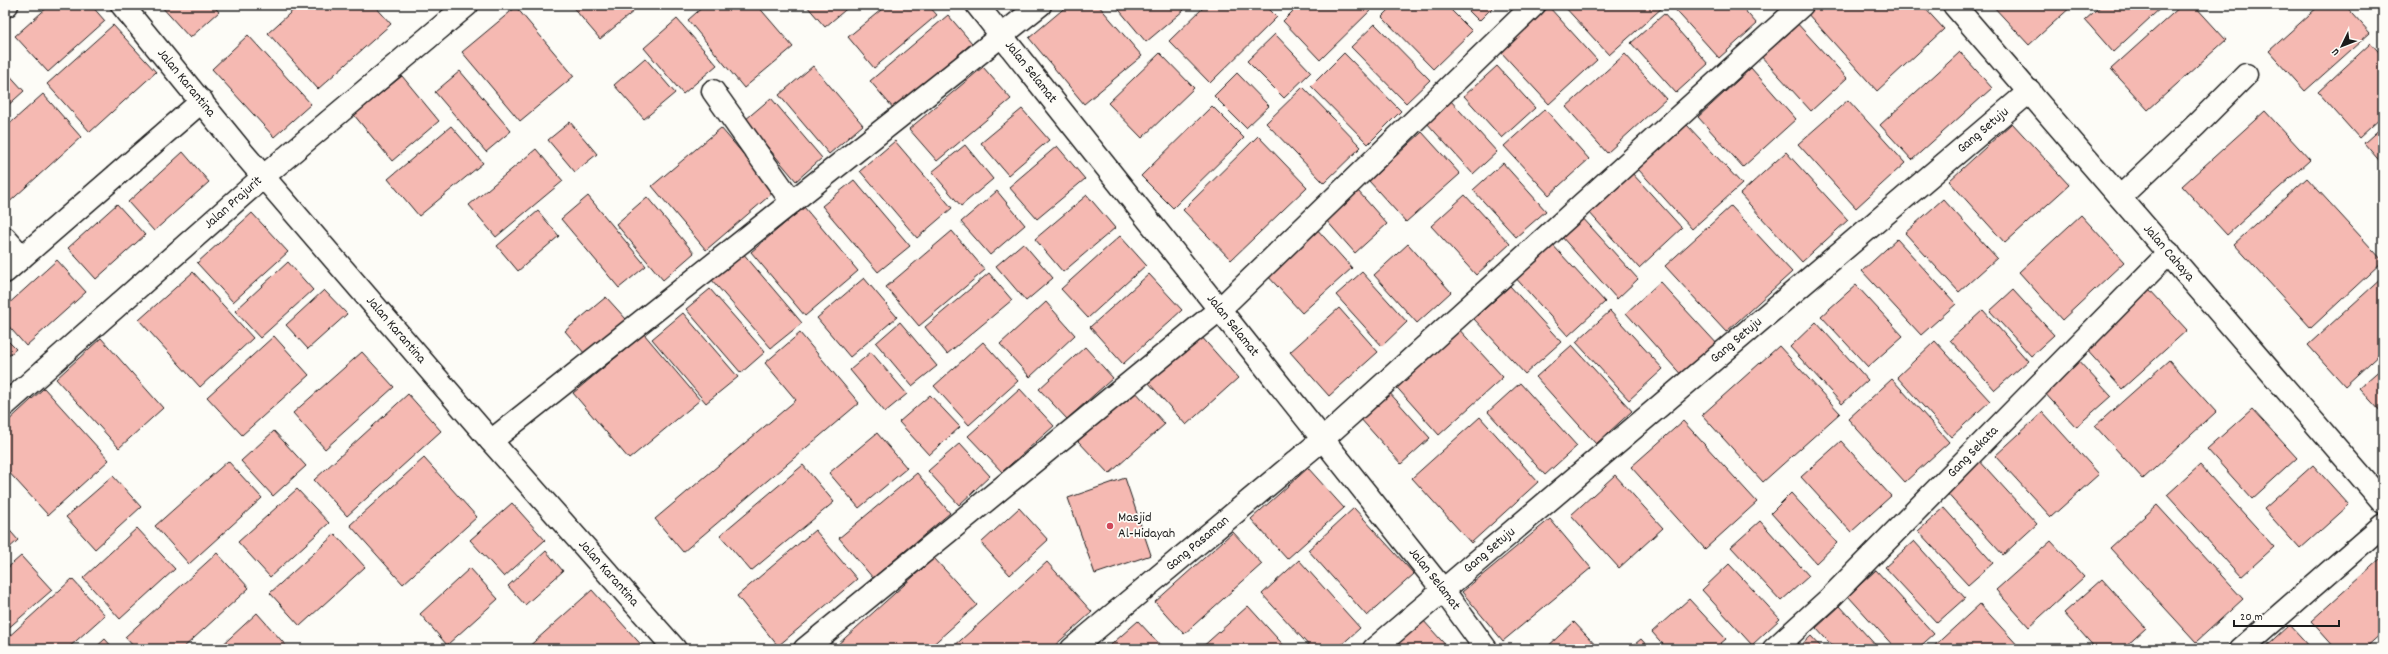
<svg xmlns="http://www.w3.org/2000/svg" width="2388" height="654" viewBox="0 0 2388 654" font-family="Dekko,sans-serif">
<rect width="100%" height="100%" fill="#fdfcf7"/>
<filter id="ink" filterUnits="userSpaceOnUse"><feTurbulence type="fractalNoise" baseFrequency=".025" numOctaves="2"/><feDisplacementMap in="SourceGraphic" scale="8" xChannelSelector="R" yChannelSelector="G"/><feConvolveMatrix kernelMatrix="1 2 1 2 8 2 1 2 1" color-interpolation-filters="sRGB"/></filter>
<g filter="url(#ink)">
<path fill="#f5b9b2" stroke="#1c1c1c" d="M50,5h41l14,16 -57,51 -33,-36z
M160,5h53l6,7 -29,26z
M299,5h75l17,19 -73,65 -50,-56z
M571,5h58l5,6 -34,28z
M705,5h52l36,42 -49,41 -56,-68z
M806,5h45l-26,22z
M887,5h41l9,10 -63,53 -26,-31z
M1068,5h30l44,51 -58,48 -55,-66z
M1115,5h65l4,5 -38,32z
M1206,5h59l12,12 -67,66 -41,-42z
M1299,5h77l-56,55 -37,-39z
M1394,5h52l26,26 -39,38 -51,-52z
M1463,5h32l-16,16z
M1563,5h98l2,2 -54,48z
M1671,5h69l17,19 -38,34z
M1813,5h109l22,24 -67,62 -71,-79z
M1992,5h81l-44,40z
M2102,5h62l-51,47 -28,-32z
M2182,5h12l32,35 -78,70 -37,-41z
M2320,5h25l25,28 -65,58 -36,-40z
M516,7l58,69 -54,45 -58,-69z
M1549,7l48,53 -48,44 -49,-53z
M1664,14l44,50 -32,29 -45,-50z
M948,15l24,28 -78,66 -24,-28z
M677,19l40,46 -34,29 -39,-46z
M1795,21l52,57 -36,33 -52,-57z
M1375,24l55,56 -24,23 -55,-56z
M113,25l43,47 -66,60 -43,-48z
M1275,34l36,38 -27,26 -37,-37z
M248,35l63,69 -37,33 -62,-68z
M2371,43l12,14v59l-24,22 -41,-46z
M1960,52l32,36 -80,72 -32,-35z
M1160,53l34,35 -52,50 -34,-35z
M1344,53l57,58 -33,33 -57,-58z
M1625,54l41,45 -59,54 -41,-46z
M645,58l30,35 -31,26 -30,-34z
M813,66l50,59 -34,29 -50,-59z
M1497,66l38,42 -33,30 -38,-42z
M983,67l28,32 -74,62 -28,-32z
M1751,68l45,51 -53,48 -45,-50z
M5,70l19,21 -19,17z
M460,71l51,60 -25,21 -51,-60z
M1237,73l32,33 -23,22 -32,-32z
M402,76l37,45 -47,40 -38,-46z
M1303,87l58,60 -37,36 -58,-60z
M43,94l38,43 -76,69v-78z
M771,98l51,60 -26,23 -51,-61z
M1450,100l47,52 -24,22 -47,-52z
M1848,100l57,63 -49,45 -58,-64z
M1212,106l32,32 -71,70 -32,-32z
M1022,109l27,31 -41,35 -27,-32z
M1545,109l44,50 -40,36 -45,-49z
M2265,111l45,49 -83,75 -45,-49z
M570,122l27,32 -22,18 -27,-32z
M2012,123l57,62 -64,58 -56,-62z
M1687,125l55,59 -50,45 -54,-60z
M451,126l32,37 -64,53 -31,-37z
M2383,126v39l-19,-22z
M721,128l54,63 -69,59 -54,-64z
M1422,132l38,42 -54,48 -37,-41z
M1258,136l49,51 -76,73 -48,-50z
M895,141l57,67 -35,30 -57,-67z
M965,145l28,34 -32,27 -29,-34z
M1057,146l28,33 -48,40 -28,-32z
M536,149l27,32 -67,56 -27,-32z
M183,152l26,30 -55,49 -26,-29z
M1786,152l62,68 -46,42 -62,-68z
M1503,163l43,48 -30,26 -43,-47z
M1631,172l51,56 -43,40 -51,-57z
M2307,178l76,83 -72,67 -77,-84z
M854,180l56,66 -32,26 -56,-66z
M997,191l28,34 -35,30 -29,-33z
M1358,191l29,33 -32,29 -29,-33z
M1087,195l28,33 -52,44 -28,-33z
M1465,195l45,49 -34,31 -45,-49z
M588,196l58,70 -27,22 -58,-69z
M647,197l47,56 -31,27 -47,-56z
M1943,199l54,59 -38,34 -54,-59z
M117,204l28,31 -49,44 -28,-31z
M1731,206l61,66 -66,60 -61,-66z
M804,207l54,64 -53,45 -54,-64z
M538,211l21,25 -41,35 -21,-25z
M252,213l36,39 -55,50 -36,-39z
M2081,215l43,47 -62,58 -43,-48z
M1581,216l57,63 -21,20 -57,-64z
M1315,227l37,41 -50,45 -37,-40z
M952,231l33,39 -66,56 -33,-39z
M1120,236l26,29 -58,53 -27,-29z
M1897,239l59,65 -35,31 -59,-64z
M1550,242l55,60 -37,34 -55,-61z
M1023,243l30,35 -27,23 -30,-35z
M1408,244l43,48 -34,31 -43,-48z
M742,252l60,71 -31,25 -60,-69z
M57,260l29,32 -60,54 -21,-24v-15z
M288,262l25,28 -53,48 -25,-27z
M193,272l60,66 -53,49 -61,-67z
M1362,272l45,50 -25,24 -46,-51z
M989,273l23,27 -65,54 -22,-27z
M1149,274l33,36 -59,54 -33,-37z
M2383,277v74l-38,35 -37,-41z
M864,278l33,39 -47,40 -33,-39z
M1660,282l59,64 -35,32 -58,-65z
M1856,285l47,51 -35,31 -47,-51z
M1510,286l51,56 -36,32 -51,-55z
M710,289l55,63 -24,21 -55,-64z
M2149,289l38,41 -65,59 -38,-42z
M324,290l23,24 -39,35 -22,-24z
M2013,290l41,45 -23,21 -41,-45z
M606,297l20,22 -41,35 -20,-23z
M1046,302l29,33 -45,42 -30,-33z
M1339,308l39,44 -49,44 -39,-44z
M1983,310l45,51 -33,29 -45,-50z
M1610,311l53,58 -34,31 -53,-58z
M683,313l55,64 -32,26 -54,-64z
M900,322l37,44 -25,20 -36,-43z
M1816,322l52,58 -26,24 -52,-57z
M1455,325l48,52 -64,58 -47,-53z
M800,333l59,70 -176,149 -28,-33 141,-119 -31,-37z
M644,334l56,66 -71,59 -56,-66z
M1200,335l38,43 -52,47 -38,-43z
M274,336l35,39 -67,60 -35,-38z
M5,338l11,11 -11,10z
M101,338l62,70 -44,40 -63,-69z
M1935,341l55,60 -39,36 -54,-60z
M983,342l35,39 -49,44 -35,-39z
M1572,345l60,66 -36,33 -60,-67z
M1779,346l61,67 -77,69 -61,-67z
M1085,347l28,31 -46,41 -28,-30z
M362,352l32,35 -69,62 -32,-36z
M871,352l36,42 -22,18 -35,-42z
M2076,358l35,38 -35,31 -35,-38z
M2169,360l47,52 -73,67 -48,-53z
M2383,367v47l-24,-26z
M1892,379l57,63 -44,40 -57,-63z
M1520,383l57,63 -32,29 -57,-63z
M44,388l65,72 -61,55 -43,-47v-44z
M1020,389l34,37 -52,46 -34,-36z
M1134,390l31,34 -56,50 -31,-33z
M1388,391l42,47 -29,26 -42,-47z
M408,394l33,37 -94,85 -33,-36z
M930,395l30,32 -31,28 -30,-33z
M2252,409l45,49 -45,41 -45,-50z
M2043,412l56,62 -48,43 -56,-61z
M1480,417l58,65 -67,61 -59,-65z
M1683,421l74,81 -52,47 -74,-82z
M274,431l32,35 -33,30 -32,-35z
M877,433l30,35 -48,40 -30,-35z
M1841,441l50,55 -40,36 -50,-55z
M960,443l30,33 -31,29 -31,-34z
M424,458l53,59 -74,67 -53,-59z
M1977,458l60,66 -34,31 -60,-66z
M228,461l34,37 -73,66 -34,-38z
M803,465l31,37 -83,69 -31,-36z
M2200,465l74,82 -33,30 -74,-82z
M2313,465l36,40 -49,44 -36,-40z
M1308,468l36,40 -57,51 -36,-40z
M917,473l33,40 -77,65 -34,-40z
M1615,475l48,53 -44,40 -48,-53z
M113,476l28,31 -46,42 -29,-32z
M1125,478l26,77 -56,19 -27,-76z
M297,489l32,34 -59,54 -32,-35z
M1791,493l46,50 -21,20 -45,-50z
M512,503l33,37 -41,37 -34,-37z
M2157,505l86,94 -47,43 -86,-94z
M1019,508l29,32 -38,35 -29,-32z
M1354,508l60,66 -47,42 -59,-66z
M1944,508l49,55 -25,22 -50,-54z
M1550,519l41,49 -88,73 -41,-49z
M1760,521l49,55 -28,25 -50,-54z
M5,525l13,15 -13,12z
M137,528l38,41 -55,50 -37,-41z
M815,530l42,49 -79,67 -41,-50z
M1233,532l29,32 -78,70 -29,-32z
M335,534l30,33 -65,59 -30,-33z
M1914,541l51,57 -28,25 -52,-56z
M2051,541l33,36 -55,50 -33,-37z
M546,551l17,20 -38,34 -17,-19z
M217,553l32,35 -67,61h-46l-11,-12z
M21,556l31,34 -47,41v-61z
M934,558l43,47 -49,44h-89l-3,-3z
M2381,558l2,2v72l-19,17h-28l-25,-28z
M1299,560l61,68 -23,21h-25l-50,-55z
M1047,562l45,50 -41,37h-100z
M1729,564l51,55 -28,26 -50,-55z
M470,568l28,31 -51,46 -27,-31z
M1876,570l58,64 -17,15h-21l-48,-53z
M72,579l33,36 -38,34h-55l-7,-9z
M2102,579l44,49 -23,21h-27l-32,-36z
M592,590l53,59h-119z
M1689,599l37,40 -12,10h-47l-15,-17z
M1980,604l41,45h-90z
M1248,606l39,43h-87z
M1840,606l39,43h-44l-19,-21z
M257,613l32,36h-71z
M1423,620l26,29h-58z
M1138,621l26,28h-58z
M1574,622l25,27h-54z
M2290,625l22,24h-48z
M1811,636l12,13h-26z
M105,639l9,10h-20z
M1641,639l9,10h-21z"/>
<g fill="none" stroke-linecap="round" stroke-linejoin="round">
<defs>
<g id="minor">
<path id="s1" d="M122,5l121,148 248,288 184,208"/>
<path id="s2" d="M977,5l466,585 43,59"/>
<path id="s3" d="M1954,5l429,497"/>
<path d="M5,6l2,-1"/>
<path d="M713,91l79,111"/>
<path d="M2120,197l76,-72 50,-50"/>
<path d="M5,238l17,19"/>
<path d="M5,272l197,-171"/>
<path id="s4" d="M5,405l259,-229 203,-171"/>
<path d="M491,441l549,-436"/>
<path d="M805,649l415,-340 314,-304"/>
<path id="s5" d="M1072,649l251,-210 479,-434"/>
<path id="s6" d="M1374,649l656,-558"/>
<path id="s7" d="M1774,649l54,-49 341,-347"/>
<path d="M2241,649l142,-124"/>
</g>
</defs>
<use href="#minor" stroke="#1c1c1c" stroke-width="25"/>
<use href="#minor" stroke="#fdfcf7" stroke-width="22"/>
</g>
</g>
<circle fill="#d1495b" stroke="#fdfcf7" stroke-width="1.5" cx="1110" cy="526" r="4"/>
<g text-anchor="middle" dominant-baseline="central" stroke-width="3.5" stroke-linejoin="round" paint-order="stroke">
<g font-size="14" fill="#1c1c1c" stroke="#fdfcf7">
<text stroke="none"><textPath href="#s2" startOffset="86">Jalan Selamat</textPath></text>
<text stroke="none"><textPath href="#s1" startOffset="101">Jalan Karantina</textPath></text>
<text stroke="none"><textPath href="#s6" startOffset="800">Gang Setuju</textPath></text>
<text stroke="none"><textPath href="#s4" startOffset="305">Jalan Prajurit</textPath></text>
<text stroke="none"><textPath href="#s3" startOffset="328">Jalan Cahaya</textPath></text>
<text stroke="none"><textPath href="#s2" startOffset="410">Jalan Selamat</textPath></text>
<text stroke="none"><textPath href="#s1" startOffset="425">Jalan Karantina</textPath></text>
<text stroke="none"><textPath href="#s6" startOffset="476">Gang Setuju</textPath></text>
<text stroke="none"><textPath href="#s7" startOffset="280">Gang Sekata</textPath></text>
<text stroke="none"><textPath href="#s5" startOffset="164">Gang Pasaman</textPath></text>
<text stroke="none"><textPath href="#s6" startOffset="152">Gang Setuju</textPath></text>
<text stroke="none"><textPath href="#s1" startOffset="748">Jalan Karantina</textPath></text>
<text stroke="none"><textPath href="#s2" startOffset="734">Jalan Selamat</textPath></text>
</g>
<g font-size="14" fill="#1c1c1c" stroke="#fdfcf7" text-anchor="start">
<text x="1118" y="518">Masjid<tspan x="1118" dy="16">Al-Hidayah</tspan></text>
</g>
</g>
<rect width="2388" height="654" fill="none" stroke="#fdfcf7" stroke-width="20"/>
<rect x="10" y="10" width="2368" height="634" fill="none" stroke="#1c1c1c" stroke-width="1.5" filter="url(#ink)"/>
<g transform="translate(2342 46) rotate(227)" stroke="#fdfcf7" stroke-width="3" paint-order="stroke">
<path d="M0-3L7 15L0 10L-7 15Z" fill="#1c1c1c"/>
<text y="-6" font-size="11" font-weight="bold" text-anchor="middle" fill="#1c1c1c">U</text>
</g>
<path d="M2234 620v6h105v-6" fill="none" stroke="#1c1c1c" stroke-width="2"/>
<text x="2240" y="620" font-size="12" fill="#1c1c1c" stroke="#fdfcf7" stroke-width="3" paint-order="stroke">20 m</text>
</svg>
